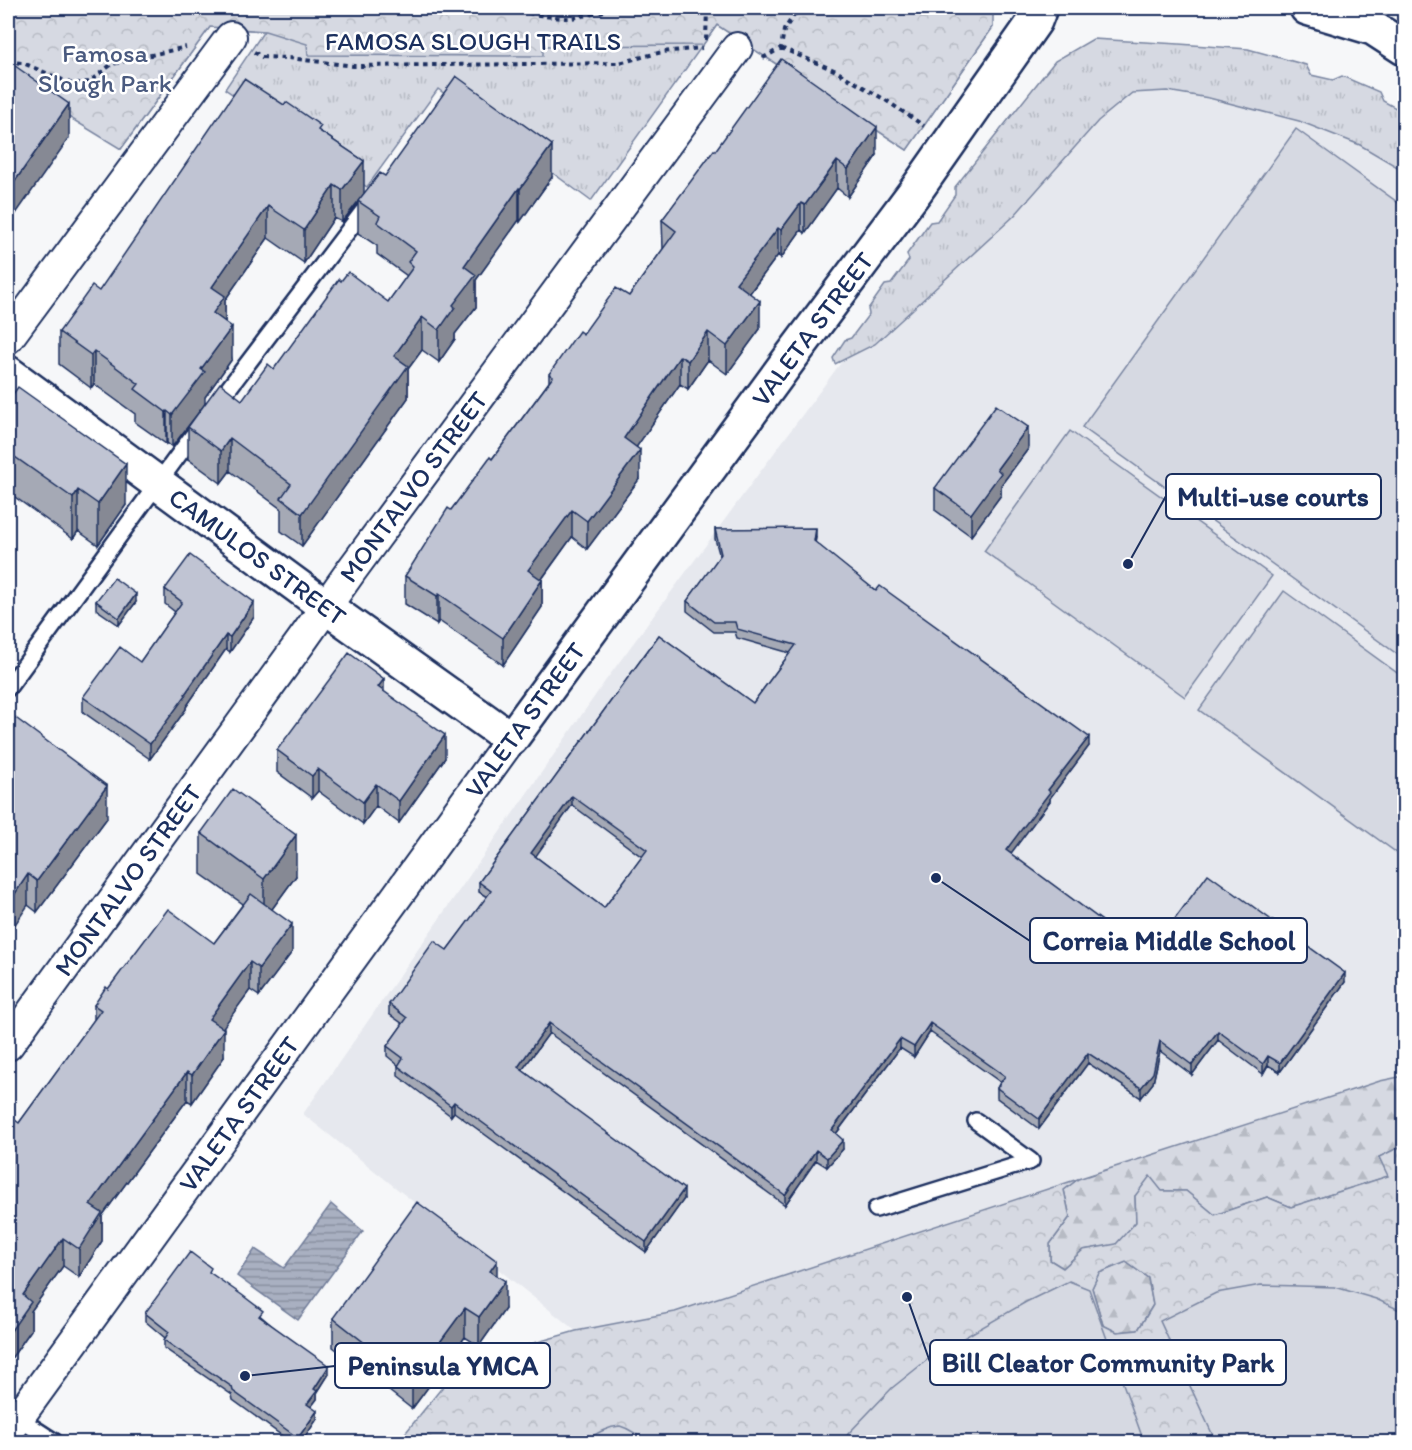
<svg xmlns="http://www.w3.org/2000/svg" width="1412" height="1450" viewBox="0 0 1412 1450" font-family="Itim,sans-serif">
<defs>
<pattern id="grass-tufts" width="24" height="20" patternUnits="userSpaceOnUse" patternTransform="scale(1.5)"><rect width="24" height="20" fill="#d6d9e2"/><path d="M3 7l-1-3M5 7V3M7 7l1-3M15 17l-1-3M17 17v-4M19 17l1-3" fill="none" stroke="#b7bbc4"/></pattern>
<pattern id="forest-firs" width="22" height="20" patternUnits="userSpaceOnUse" patternTransform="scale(1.5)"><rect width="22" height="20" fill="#d6d9e2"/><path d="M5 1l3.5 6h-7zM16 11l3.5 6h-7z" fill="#b7bbc4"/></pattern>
<pattern id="park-crowns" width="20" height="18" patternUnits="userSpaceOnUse" patternTransform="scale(1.5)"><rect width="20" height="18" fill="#d6d9e2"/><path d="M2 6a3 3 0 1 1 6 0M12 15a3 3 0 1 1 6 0" fill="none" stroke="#b7bbc4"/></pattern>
<pattern id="water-rules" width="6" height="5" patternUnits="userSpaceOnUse" patternTransform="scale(1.5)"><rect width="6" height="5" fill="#a9b0c1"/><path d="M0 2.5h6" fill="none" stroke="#8990a0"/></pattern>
</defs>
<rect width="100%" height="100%" fill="#f6f7f9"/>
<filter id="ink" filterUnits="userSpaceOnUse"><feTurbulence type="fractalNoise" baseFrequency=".0167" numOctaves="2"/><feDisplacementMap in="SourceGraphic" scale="12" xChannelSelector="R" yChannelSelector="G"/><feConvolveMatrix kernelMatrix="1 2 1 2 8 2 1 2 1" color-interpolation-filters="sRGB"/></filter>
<g filter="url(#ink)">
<path fill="#e6e8ee" d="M1075,52l329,70v954l-24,5 -705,231 -99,19 -273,-217 303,-434 285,-385z"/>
<path fill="url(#grass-tufts)" stroke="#7884a0" stroke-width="1.5" d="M191,8h781l21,19 -86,123 -190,-125 -126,176 -153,-112 -71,98 -142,-98 39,-58 -54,-4 -89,122 -113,-116z
M1093,39l86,5 69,5 58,16 5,10 22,5 9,-4 37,16 4,9 18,10 3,-1v61l-44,-26 -61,-24 -90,-23 -42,-7 -35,2 -34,28 -84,95 -139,128 -40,20 -2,-6 12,-18 6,-2 18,-24 -1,-5 17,-24 6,-1 18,-24 -2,-6 23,-32 7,-1 18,-26v-8l100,-126z"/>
<path fill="url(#forest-firs)" stroke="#7884a0" stroke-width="1.5" d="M1404,1076v69l-25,12 10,19 -98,31 -24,-10 -52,18 -29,-24h-24l-27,5 1,26 -20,23 -33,5 -20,18 -13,-8v-16l20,-27 -6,-27 14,-11 302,-98z
M1126,1262l22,16 5,27 -15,25 -21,2 -14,-7 -11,-37 7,-15z"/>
<path fill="url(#park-crowns)" stroke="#7884a0" stroke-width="1.5" fill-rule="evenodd" d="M8,8h985v19l-86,123 -190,-125 -14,20 -160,1v10l-235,-1 -1,-11 -42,-13 -55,-4 -89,122 -113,-69z
M1404,1145v297h-1009l8,-6 58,-72 115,-33 99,-19 403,-133 -14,11 6,27 -20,27v16l13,8 20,-18 33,-6 20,-22 -1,-26 15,-20 12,15h24l29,24 52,-18 24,10 97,-31 -9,-19zM1126,1262l22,16 5,27 -15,25 -21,2 -14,-7 -11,-37 7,-15z"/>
<path fill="#d6d9e2" stroke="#7884a0" stroke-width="1.5" d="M1296,129l108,78v452l-322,-232z
M1070,431l202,145 -87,121 -201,-146z
M1284,591l120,87v180l-205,-148z
M1069,1281l20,8 55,153h-300l4,-8 44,-46 40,-32 94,-54z
M1261,1285l74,2 41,12 28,13v130h-188l-56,-121 56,-28z
M620,1426c10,3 17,7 23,16h-60c12,-7 22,-15 37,-16z"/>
<path fill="url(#water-rules)" stroke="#707c99" stroke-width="1.5" d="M331,1204l32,27 -65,89 -61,-44 18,-27 29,19z"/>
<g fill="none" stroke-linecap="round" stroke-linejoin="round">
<defs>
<path id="lane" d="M216,405l154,-203
M8,688l191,-261
M876,1209l155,-48 -55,-40
M18,1418l37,24"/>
<g id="street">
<path d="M8,338l223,-301"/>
<path id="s1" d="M8,1045l295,-406 48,-68 386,-523"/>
<path id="s2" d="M8,1432l503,-693"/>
</g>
<g id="secondary">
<path d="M1307,8l66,20 31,20"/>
<path id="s3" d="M8,373l318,234 185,132 280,-382 126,-168 118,-168 5,-13"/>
</g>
</defs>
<use href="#lane" stroke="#1b2f5e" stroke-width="20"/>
<use href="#street" stroke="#1b2f5e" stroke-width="34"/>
<use href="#secondary" stroke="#1b2f5e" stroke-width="38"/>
<path stroke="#1b2f5e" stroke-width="4" stroke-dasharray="4.5 4.5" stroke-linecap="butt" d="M511,8c12,5 46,11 60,10 13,-2 29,-5 41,-10
M706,40l1,-32
M781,48l53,22 53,31 37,25
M254,52l8,5 27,1 65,8 265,-3 43,-11 40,-4
M763,58l18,-10 3,-18 15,-22
M8,62l15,1 49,21 17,-2 23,-18 74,-17"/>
<use href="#lane" stroke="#fff" stroke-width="15"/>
<use href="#street" stroke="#fff" stroke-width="30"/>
<use href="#secondary" stroke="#fff" stroke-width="33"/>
</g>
<path fill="#a5a9b5" stroke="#1b2f5e" stroke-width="1.5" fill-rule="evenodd" d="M321,132l43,29 -22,61 -8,-4 -30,45 -36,-25 -43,62v22l7,37 -27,38 -33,50 -5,-4 -1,1 -31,-22v-8l-41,-30 -3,4 -32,-24v-32l40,-41z
M715,151l162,4 -29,42 -11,-9 -32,45 -4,-3 -20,28 -3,-3 -28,38 10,36 -33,45 -19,-14 -20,29 -8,-5 -44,63 4,31 -53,71 -15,-12 -30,42v28l-39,58 -64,-44 -2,3 -32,-20v-28l46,-66 41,-51 57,-77v-8l34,-40 46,-38 34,-47 -1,-29z
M385,176l167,1 -32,45 -1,-2 -43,60v27l-21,27v5l-16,23 -17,-12 -14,19v29l-106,148 -21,-15v-22l-51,-38 -9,12 -33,-24v-32l54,-27 32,-31 67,-88 47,21 19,-26 -30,-22v-8l-19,-13v-32z
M8,401l118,104 -28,40 -20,-14 -5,8 -65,-47z
M1028,449l-27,36v10l-30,41 -36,-26v-22z
M715,529l101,8 -1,6 61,48 213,155 -39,52v3l-40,53 129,94 21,-9 185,43 -65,90 -12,-7 -5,9 -45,-34 -26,35 -32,-24 -7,32 -12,15 -53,-35 -49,66 -42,-31v-10l3,-6 -70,-50 -16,25 -14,-9 -64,86 7,15 -16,18 -11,-7 -31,45 -236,-172 -27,37 162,129 -38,53 -192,-140 -3,4 -53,-40v-11l-11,-9v-10l16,-22 -14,-10v-10l58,-54 40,-53 -8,-5v-10l180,-247 94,68 37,-50 -53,-15 -2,-6h-21l-27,-21v-10l33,-44 -5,-18zM572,805l70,52 -38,51 -69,-52z
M165,589l89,28 -24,35 -4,-3 -40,58v2l-36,50 -67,-47v-15l57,-35 35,-50 -10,-8z
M96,601l40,1 -17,23 -23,-16z
M384,692l61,66 -46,65 -23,-17 -13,18 -45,-33 -6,7 -35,-26v-22z
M8,716l99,102 -70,94 -9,-7z
M201,833l95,43 -24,33 20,43 -33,44 -9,-6 -28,38 2,29 -32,46 -5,-3 -85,116v25l-23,36 -16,-11 -32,45v19l-23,33v-240h11l75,-103v-15l14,-16 106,-46 29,-39 -42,-30z
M211,1274l118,100 -12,19v6l-6,8 6,12 -16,24h-9l-59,-43 -1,-5 -68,-47v-8l1,-2 -20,-17v-8z
M497,1276l8,33 -26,37 -14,-9 -53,72 -79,-62v-29z"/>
<path fill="#868994" stroke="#1b2f5e" stroke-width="1.5" d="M69,104v34l-61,87v-34z
M877,127v28l-29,42v-28z
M552,145v32l-32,45v-33z
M364,161v33l-22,28v-32z
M837,161v27l-32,45v-28z
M334,185v33l-30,45v-33z
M519,188v32l-43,60v27l-21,27v5l-16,23v-32l25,-64z
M801,203v27l-20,28v-28z
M268,206v32l-43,62v29l-12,17 -1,-59z
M778,228v27l-42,56v-28z
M760,301v28l-33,45v-28z
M422,317v33l-14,19v29l-106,148v-32l92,-158z
M232,327v32l-27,38v7l-33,43v-32l29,-46z
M708,332v28l-20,29v-28z
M94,351v33l-3,4v-33z
M680,356v28l-56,81v-27z
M167,411v32l-1,1v-32z
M1028,427v22l-27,36v10l-30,41v-22l26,-45z
M230,438v33l-9,12v-32z
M640,450v28l-53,71v-28z
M126,464v41l-28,40v-41z
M78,490v41l-5,8v-41z
M572,510v27l-44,61v-28z
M816,528v9l-2,14v-10z
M542,580v27l-39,58v-27z
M136,594v8l-17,23v-7z
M439,594v27l-2,3v-28z
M254,602v15l-24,35v-15z
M10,635v30l-2,4v-30z
M226,635v14l-40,58v2l-36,50v-15z
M384,679v22l-6,-14z
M445,735v23l-46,65v-22z
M1089,737v9l-39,52v3l-44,59v-10l42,-60z
M318,769v22l-6,7v-22z
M376,784v22l-13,18v-22z
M107,786v32l-70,94v-31z
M572,796v9l-41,58v-10z
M296,835v41l-32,44v-41z
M28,874v31l-20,30v-31z
M292,924v28l-33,44v-28z
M250,962v28l-41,57v-28z
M1345,973v9l-65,90v-9z
M549,1023v10l-31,43v-9z
M930,1023v9l-16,25v-10z
M224,1029v28l-32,46v-28z
M1218,1031v9l-26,35v-10z
M900,1039v9l-68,91v-9z
M1160,1041v10l-7,32 -12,15v-10z
M1088,1053v10l-49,66v-10z
M1268,1056v9l-5,9v-10z
M187,1072v28l-85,116v25l-23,36v-28l11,-44z
M454,1102v10l-3,4v-10z
M843,1140v9l-16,18v-9z
M816,1150v10l-31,45v-10z
M684,1189v10l-38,53v-10z
M63,1238v28l-32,45v19l-23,33v-28l15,-40z
M497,1261v29l-7,-19z
M505,1281v28l-26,37v-29z
M465,1308v29l-53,72v-29z
M329,1366v8l-12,19v6l-10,13v-8l7,-15z
M317,1411v8l-16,24h-3v-5z"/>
<path fill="#c0c4d3" stroke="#1b2f5e" stroke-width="1.5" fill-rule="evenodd" d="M781,59l96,68 -29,42 -11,-8 -32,44 -4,-2 -20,27 -3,-2 -42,55 24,18 -33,45 -19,-14 -20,29 -8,-5 -56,82 16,12 -53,71 -15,-11 -44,60 14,10 -39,58 -64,-44 -2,2 -32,-20 43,-68 3,2 39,-53 2,2 61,-82 -4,-3 30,-43 4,3 33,-46 13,8 47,-65 -14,-11 52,-70 1,1z
M8,61l61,43 -61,87z
M456,76l96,69 -32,44 -1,-1 -55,78 12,9 -23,30 2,2 -16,23 -17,-13 -28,39 14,10 -106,148 -21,-16 10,-14 -61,-46 -9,13 -33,-24 32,-44 22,17 26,-36 6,5 65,-90 2,2 7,-9 40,30 25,-35 -5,-5 8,-11 -39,-29 3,-6 -22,-15 22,-28 5,3z
M244,79l40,26 2,-3 35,24 -3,4 46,31 -22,29 -8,-5 -30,45 -36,-24 -56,81 13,9 -12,17 19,14 -31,42 4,3 -33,43 -5,-4 -1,1 -31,-23 4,-5 -45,-33 -3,4 -32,-23 33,-46 7,5z
M18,387l108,77 -28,40 -20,-14 -5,8 -65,-46v-51z
M996,405l32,22 -31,42 4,4 -30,41 -36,-26z
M816,528l-2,13 62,50 4,-5 209,151 -41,53 2,2 -44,58 133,98 12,-13 9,4 48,-65 137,99 -65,90 -12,-7 -5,8 -45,-33 -26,34 -32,-24 -7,32 -12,15 -53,-35 -49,66 -42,-31 8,-12 -75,-53 -16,24 -14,-8 -68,91 11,10 -16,18 -11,-8 -31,45 -236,-172 -31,44 166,122 -38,53 -192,-140 -3,4 -53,-40 5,-8 -16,-12 20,-28 -18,-14 45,-63 13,9 44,-59 -12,-9 180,-247 94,68 43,-58 -59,-16 -2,-7h-21l-27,-21 34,-47 -6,-25zM572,796l75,54 -43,58 -73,-55z
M190,555l64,47 -24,35 -4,-2 -41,59 1,1 -36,49 -67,-47 37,-50 20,15 42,-60 -17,-13z
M114,578l22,16 -17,24 -23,-17z
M349,653l35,26 -6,8 67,48 -46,66 -23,-17 -13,18 -45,-33 -6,7 -35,-26z
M9,713l98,73 -70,95 -9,-7 -20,30v-188z
M233,789l63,46 -32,44 -63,-46z
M251,894l41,30 -33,44 -9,-6 -41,57 15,10 -32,46 -5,-3 -97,133 12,8 -23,36 -16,-11 -40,57 8,7 -23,33v-212l3,-6 8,6 82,-113 -7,-5 12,-18 2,2 60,-80 46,34z
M417,1202l80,59 -7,10 15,10 -26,36 -14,-9 -53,72 -79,-62z
M190,1252l21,16 -2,4 33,23 21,16 -4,5 70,50 -15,23 3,2 -10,13 10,7 -19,27 -65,-47 -1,-4 -68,-47 5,-8 -24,-19z"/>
</g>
<g text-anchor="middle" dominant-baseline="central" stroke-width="5" stroke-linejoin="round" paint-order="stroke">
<g font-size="26" fill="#1b2f5e" stroke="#fff">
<text x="473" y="41">FAMOSA SLOUGH TRAILS</text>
<text stroke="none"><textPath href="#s3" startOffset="1131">VALETA STREET</textPath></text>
<text stroke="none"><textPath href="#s1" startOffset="690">MONTALVO STREET</textPath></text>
<text stroke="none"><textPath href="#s3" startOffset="310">CAMULOS STREET</textPath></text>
<text transform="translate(525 720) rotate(-54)">VALETA STREET</text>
<text stroke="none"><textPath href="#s1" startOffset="204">MONTALVO STREET</textPath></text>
<text stroke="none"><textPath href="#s2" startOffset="393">VALETA STREET</textPath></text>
</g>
<g font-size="26" fill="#4a5a7f" stroke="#fff">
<text x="105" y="53">Famosa<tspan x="105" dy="30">Slough Park</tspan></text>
</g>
</g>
<path fill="none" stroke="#1b2f5e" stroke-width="2" d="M1128 564L1166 496M936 878L1030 941M907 1297L930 1362M245 1376L335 1366"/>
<g fill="#1b2f5e" stroke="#fff" stroke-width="2">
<circle cx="1128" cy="564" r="6"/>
<circle cx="936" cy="878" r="6"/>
<circle cx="907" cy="1297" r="6"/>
<circle cx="245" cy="1376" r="6"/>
</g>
<g fill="#fff" stroke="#1b2f5e" stroke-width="2">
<rect x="1166" y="474" width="215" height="45" rx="6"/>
<rect x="1030" y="918" width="277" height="45" rx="6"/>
<rect x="930" y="1340" width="356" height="45" rx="6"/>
<rect x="335" y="1343" width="215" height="45" rx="6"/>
</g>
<g font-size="27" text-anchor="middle" font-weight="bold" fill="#1b2f5e">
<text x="1273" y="506">Multi-use courts</text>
<text x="1169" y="950">Correia Middle School</text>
<text x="1108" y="1372">Bill Cleator Community Park</text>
<text x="443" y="1375">Peninsula YMCA</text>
</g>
<rect width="1412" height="1450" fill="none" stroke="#fff" stroke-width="30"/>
<rect x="15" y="15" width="1382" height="1420" fill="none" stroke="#1b2f5e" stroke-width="2" filter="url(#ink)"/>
</svg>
